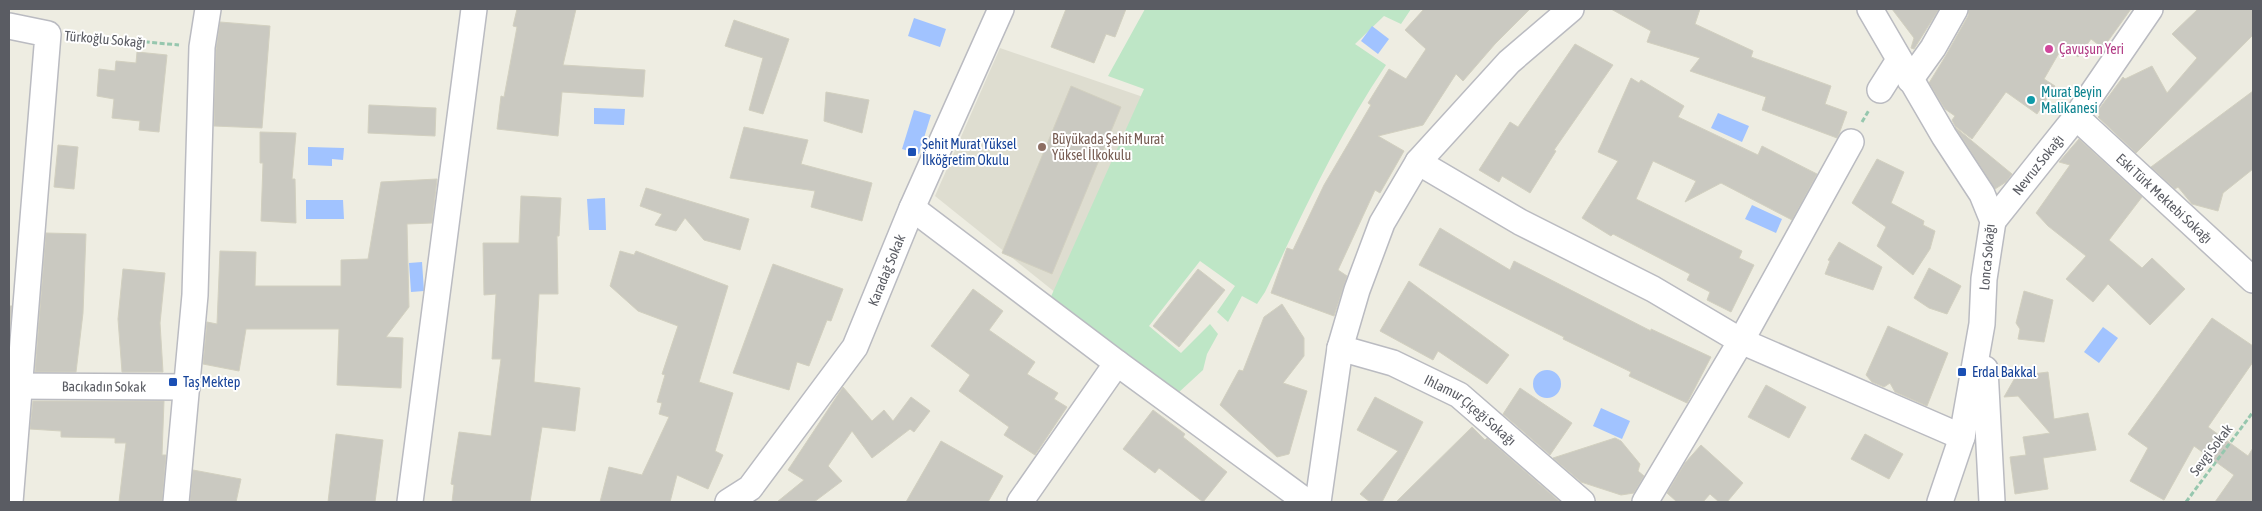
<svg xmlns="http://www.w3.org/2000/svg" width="2262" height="511" viewBox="0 0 2262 511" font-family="'Asap Condensed',sans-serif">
<rect width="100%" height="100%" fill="#eeede2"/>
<path fill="#deddd0" d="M1000,48l149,51 -88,198 -126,-101z"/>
<path fill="#bee6c6" d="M1145,9h266l-10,15 -17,-8 -29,28 31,21c-48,71 -84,149 -121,227l-8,12 -15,-8 -14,26 -11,-10 18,-26 -35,-25 -51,65 32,27 29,-29 8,10 -11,20 -4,16 -25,23 -129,-92 95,-212 -36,-13z"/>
<path fill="#a1c3ff" d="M914,18l32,11 -6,18 -32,-11z
M1372,26l17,13 -11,15 -17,-13z
M594,108l31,1 -1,16 -30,-1z
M914,110l17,5 -12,39 -17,-5z
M1718,113l31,13 -7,16 -31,-14z
M308,147l36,1 -1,12 -11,-1v7l-24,-1z
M605,198l1,32h-17l-2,-31z
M306,200h37l1,19h-38z
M1752,205l30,14 -6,14 -31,-14z
M422,262l2,29 -13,1 -2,-29z
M2103,327l15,11 -19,25 -15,-11z
M1533 384a14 14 0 1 1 28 0a14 14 0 1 1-28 0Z
M1601,408l29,13 -8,18 -29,-13z"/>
<path fill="#cac9c1" stroke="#d2d0c0" d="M517,9h59l-13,56 82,5 -2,27 -81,-5 -4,44 -61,-7 4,-33 3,1 13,-70 -4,-1z
M1066,9h60l-11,28 -9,-3 -12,29 -43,-16z
M1424,9h106l-35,35 -32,37 -7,-7 -33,51 -45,11 26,15 -24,42 -5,-3 -37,80 9,6 -13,40 -63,-23 16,-45 6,2 31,-65 47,-80 -3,-2 21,-34 17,10 20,-30 -21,-19z
M1611,9h89l-5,15 58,27 -2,6 80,29 -6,18 22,8 -8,22 -2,4 -75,-28 4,-13 -76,-26 10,-13 -53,-16 4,-11z
M1892,9h47l-25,40 -3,-1 3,-10z
M1969,9h162l-28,39 -12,-9 -13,18 -15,-11 -19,33 11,7 -18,28 -31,-22 -34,47 -17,-13 -3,-6 3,-4 -10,-7 -16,-26 16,-26 23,-41z
M2198,9h55v26l-117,118 -38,-36 2,-2 -3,-3 26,-35 2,2 27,-13 15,27 30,-35 -25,-24z
M734,20l55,19 -26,75 -14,-4 14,-52 -38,-12z
M220,22l50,4 -8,102 -48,-2 2,-76z
M1575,44l38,21 -59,85 2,1 -26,42 -28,-17 -3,6 -20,-12 31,-48 8,5z
M137,52l30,3 -8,77 -20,-2 1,-9 -28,-3 2,-19 -17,-3 2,-27 16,2 1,-10 20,2z
M1631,78l8,5 2,-3 43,26 -6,11 80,38 4,-9 55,28 -25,46 -71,-37 -36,19 11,-21 -43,-20 -17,38 106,52 -3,7 15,7 -23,47 -24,-12 3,-8 -23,-12 3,-6 -77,-40 -2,2 -29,-18 36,-57 -20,-9z
M1071,86l50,21 -69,167 -50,-21z
M2253,91v78l-30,24 -5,18 -26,-7 -14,-17 -3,2 -24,-22z
M826,92l43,8 -7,33 -38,-12z
M369,105l67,3 -1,28 -67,-3z
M744,127l64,13 -7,24 71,19 -10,38 -51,-14 4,-16 -85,-13z
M1955,127l57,47 -6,8 -11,7z
M260,132l36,1 -4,46h3l1,44 -35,-2 2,-58h-3z
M2079,139l63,58 -33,43 33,28 10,-10 33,31 -35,36 -42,-41 -15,18 -27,-23 20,-23 -38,-30 -12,-13 34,-48 -11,-3z
M58,145l20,2 -4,42 -20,-2z
M1877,159l27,13 -13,31 33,18 -1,4 12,6 -5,18 -17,26 -36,-29 9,-19 -34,-24z
M437,179l-5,44 -25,1 2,83 -23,30 17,1 -2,50 -64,-3 2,-56h-93l-7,42 -36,-7 4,-42 10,2 3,-73 36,1 -1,34h86v-26l27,-1 13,-77z
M646,188l103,31 -9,31 -36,-10 -19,-22 -9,13 -21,-6 7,-11 -22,-8z
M521,196l40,2 -2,38h-2l1,58h-19l-5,88 46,6 -5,43 -33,-4 -12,75h-78l2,-17 -3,-1 8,-52 32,4 10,-77h-9l4,-65 -12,1 -1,-52h36z
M1440,228l70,42 4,-9 137,70v-2l60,28 -24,46 -58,-27 2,-4 -68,-33 1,-2 -145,-72z
M46,233l40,1 -3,79 -7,59h-41z
M1839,242l43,25 -9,23 -48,-16 5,-13 -2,-1z
M620,251l14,4 2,-4 92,35 -29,96 34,11 -18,58 8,4 -15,34 -31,-14 -7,27h-70l9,-35 33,8 27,-58 -10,-3 3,-11 -5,-1 8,-27 -3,-1 16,-48 -40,-15 -28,-25z
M773,264l70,25 -12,32 -4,-1 -18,46 -12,-4 -8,28 -56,-17z
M1929,268l32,18 -14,28 -18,-6 -15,-10z
M123,269l42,4 -5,50 3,49h-41l-4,-53z
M1198,269l27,21 -46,57 -26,-21z
M1409,281l100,74 -22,29 -49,-33 -5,9 -53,-29z
M973,289l30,22 -14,19 46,32 -8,12 31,19 -4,6 13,8 -32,48 -31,-20 5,-8 -50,-36 11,-16 -39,-29z
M2024,291l29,9 -9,42 -26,-3 2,-10 -4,-6z
M1282,304l22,34v18l-21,27 24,8 -18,63 -12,3 -57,-52 19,-35 4,1 21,-54z
M9,306h3l-3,34z
M2212,318l41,28v16l-45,65 40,29 5,-8v54h-38l19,-27 -40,-29 -30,54 -34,-19 18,-33 -20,-14z
M1888,326l60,27 -21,53 -32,-14 -5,-9 -6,4 -12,-5 -6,-7z
M2048,372l6,47 34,-6 8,37 -53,8 5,31 -33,5 -5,-37 16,-2 -3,-18 27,-4 -32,-37 -14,1 12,-21z
M1766,385l40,22 -17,31 -41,-21z
M843,387l29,34 12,-11 9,11 18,-24 19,14 -16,21 -4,-3 -38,29 -20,-27 -24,35 14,15 -28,21h-37l27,-22 -16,-10z
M1520,388l52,35 -22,32 -47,-41z
M1375,397l48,25 -41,80h-12l-10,-8 38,-43 -41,-21z
M33,401h131l-2,54h4l-4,47h-43l7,-59h-11v-5l-54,-1v-6l-31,-2z
M1153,410l32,24 -2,3 44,35 -24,30 -44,-34 -4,5 -32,-24z
M1472,427l13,13 2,-2 73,64h-164z
M336,434l47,6 -8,62h-47z
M1865,434l38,20 -14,25 -38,-20z
M1615,438l6,3 19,23 -2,7 6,5 -10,17 -13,2 -40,-13 -28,-24z
M941,441l62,35 -15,26h-82z
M1701,445l42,38 -16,19h-8l-9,-8 -7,8h-26l-10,-9 18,-30z
M193,470l48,9 -5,23h-46z"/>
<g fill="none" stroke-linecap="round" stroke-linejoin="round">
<defs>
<g id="street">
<path d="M1870,9l74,127 38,58 11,27 -9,58 -2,45 -20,113 -22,65"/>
<path d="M9,26l39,8 -38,468"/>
<path d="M1910,80l23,-32 22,-39"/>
<path d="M1880,90l19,-30"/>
<path id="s1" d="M2076,117l177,163"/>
<path d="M1418,162l102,60 133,67 88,52 221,96"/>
<path d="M912,208l205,155 190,139"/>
<path id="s2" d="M1993,221l83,-104 74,-108"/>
<path id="s3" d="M1340,348l53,15 66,32 123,107"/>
<path d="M1985,369l7,133"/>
<path id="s4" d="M9,386l178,1"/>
<path d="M176,502l19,-207 7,-248 6,-38"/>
<path d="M410,502l64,-493"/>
<path id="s5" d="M728,502l22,-14 105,-141 57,-139 89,-199"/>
<path d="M1020,502l97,-139"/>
<path d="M1318,502l22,-154 17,-58 25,-67 36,-61 91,-100 62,-53"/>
<path d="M1645,502l96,-161 110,-199"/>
</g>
</defs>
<use href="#street" stroke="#babbc1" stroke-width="28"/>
<path stroke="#96c7ae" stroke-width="3" stroke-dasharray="5 2.5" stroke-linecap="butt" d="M70,35l109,10
M1862,122l7,-12
M2186,502l67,-90"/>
<use href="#street" stroke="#fff" stroke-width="25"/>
</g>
<circle fill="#d1479c" stroke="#fff" stroke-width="2" cx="2049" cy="49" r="5"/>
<circle fill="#0f9aa8" stroke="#fff" stroke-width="2" cx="2031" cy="100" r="5"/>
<circle fill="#8d6e63" stroke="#fff" stroke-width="2" cx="1042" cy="147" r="5"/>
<g fill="#1a4fb4" stroke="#fff" stroke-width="2">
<rect x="907" y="147" width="10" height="10" rx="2.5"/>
<rect x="1957" y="367" width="10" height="10" rx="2.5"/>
<rect x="168" y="377" width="10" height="10" rx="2.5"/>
</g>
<g text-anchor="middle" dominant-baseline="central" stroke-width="4" stroke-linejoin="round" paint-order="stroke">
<g font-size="14" fill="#5a5c63" stroke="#fff">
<text transform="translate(105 39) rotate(5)">Türkoğlu Sokağı</text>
<text stroke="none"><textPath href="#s2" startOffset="72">Nevruz Sokağı</textPath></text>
<text stroke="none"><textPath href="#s1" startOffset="120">Eski Türk Mektebi Sokağı</textPath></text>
<text transform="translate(1987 257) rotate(-85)">Lonca Sokağı</text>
<text stroke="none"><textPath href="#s5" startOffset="285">Karadağ Sokak</textPath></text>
<text stroke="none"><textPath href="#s4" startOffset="95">Bacıkadın Sokak</textPath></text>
<text stroke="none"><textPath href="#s3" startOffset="146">Ihlamur Çiçeği Sokağı</textPath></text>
<text transform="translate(2211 450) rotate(-53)">Sevgi Sokak</text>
</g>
<g font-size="14" fill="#b23c85" stroke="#fff" text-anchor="start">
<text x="2059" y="49">Çavuşun Yeri</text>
</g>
<g font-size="14" fill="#0d838f" stroke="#fff" text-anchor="start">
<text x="2041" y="92">Murat Beyin<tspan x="2041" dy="16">Malikanesi</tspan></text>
</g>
<g font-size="14" fill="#785e54" stroke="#fff" text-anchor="start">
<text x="1052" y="139">Büyükada Şehit Murat<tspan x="1052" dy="16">Yüksel İlkokulu</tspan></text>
</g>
<g font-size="14" fill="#164399" stroke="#fff" text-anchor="start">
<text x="922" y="144">Şehit Murat Yüksel<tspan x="922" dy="16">İlköğretim Okulu</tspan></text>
<text x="1972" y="372">Erdal Bakkal</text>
<text x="183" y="382">Taş Mektep</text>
</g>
</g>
<rect width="2262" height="511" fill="none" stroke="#5a5c63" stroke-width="20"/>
</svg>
